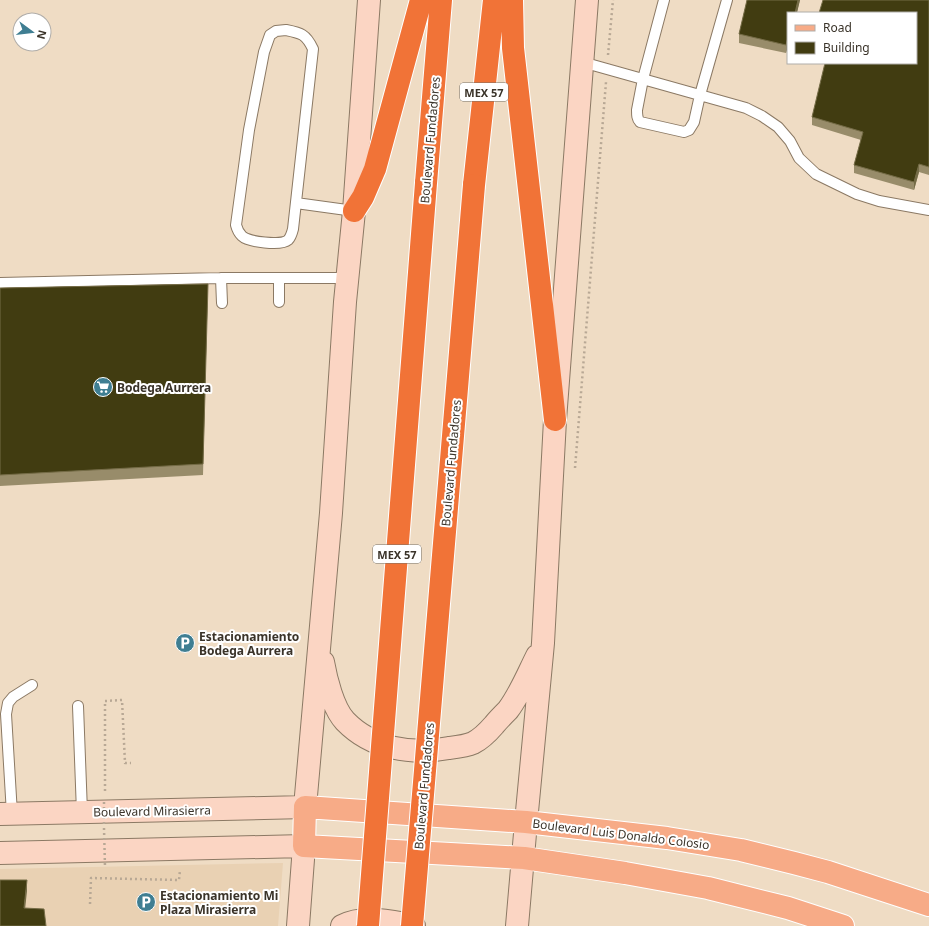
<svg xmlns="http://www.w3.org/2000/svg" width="929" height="926" viewBox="0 0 929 926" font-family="'Noto Sans',sans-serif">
<rect width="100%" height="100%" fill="#efdcc4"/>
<path fill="#e9d1b3" d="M283,863l-5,63h-278v-57z"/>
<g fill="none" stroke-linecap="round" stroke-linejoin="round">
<defs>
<path id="service" d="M664,0l-21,79 -6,31c0,5 0,9 3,12l44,10 5,-2 5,-8 6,-27 27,-95
M286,30c15,3 20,4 27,19l-20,180c-1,4 -2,8 -5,11 -7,6 -40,2 -46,-4 -3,-3 -5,-7 -6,-11l13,-95 15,-78 6,-17 6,-4z
M582,62l164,46 16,8 16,11 12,14 9,17 17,16 41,20 22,7 50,9
M296,203l58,8
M221,278l1,25
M279,278v24
M0,283l221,-5h126
M78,706l4,106
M12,814l-6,-100 2,-11 5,-6 19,-12"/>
<path id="secondary" d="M323,662c3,17 10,46 22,59 27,28 67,34 104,27 8,-1 17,-2 24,-5 8,-4 15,-11 21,-18 4,-5 9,-10 14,-15 12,-16 20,-36 29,-54
M0,814l305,-7 26,-294 14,-211 9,-91 15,-211
M0,853l304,-7 -6,80
M342,926c21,-11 50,-5 72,0
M517,926l9,-104 17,-179 12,-223 32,-420"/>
<path id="primary" d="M843,926l-55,-18 -80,-20 -83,-15 -101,-15 -220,-12 1,-39 221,15 141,16 74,12 53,13 34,9 101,33"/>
<path id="motorway" d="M512,0l1,48 42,372
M426,183l15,-183
M474,185l20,-185
M354,211l9,-14 12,-28 46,-169"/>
</defs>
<use href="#service" stroke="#8b7964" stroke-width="12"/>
<use href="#secondary" stroke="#8b7964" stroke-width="24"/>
<use href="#primary" stroke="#fff" stroke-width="24"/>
<use href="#motorway" stroke="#fff" stroke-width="24"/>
<path stroke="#b8a895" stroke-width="2.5" stroke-dasharray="2 3" stroke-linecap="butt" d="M608,55l5,-55
M575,468l31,-386
M105,791v-90l17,-1 3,63h6
M90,904l1,-26 88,2 1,-10"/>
<use href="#service" stroke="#fff" stroke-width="10"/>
<use href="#secondary" stroke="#fbd5c3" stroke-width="22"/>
<use href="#primary" stroke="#f7ab87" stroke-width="22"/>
<use href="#motorway" stroke="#f17337" stroke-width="22"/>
<defs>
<path id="motorway-bridge" d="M368,926l58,-743
M412,926l62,-741"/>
</defs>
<use href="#motorway-bridge" stroke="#fff" stroke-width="24" stroke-linecap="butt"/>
<path stroke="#b8a895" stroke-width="2.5" stroke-dasharray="2 3" stroke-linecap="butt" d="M104,824v-24
M104,828l1,39"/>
<use href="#motorway-bridge" stroke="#f17337" stroke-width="22"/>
</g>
<path fill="#988c6a" d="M747,0h53l-14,53 -47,-10v-9z
M929,0v175l-10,-3 -5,18 -60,-17v-8l7,-25 -49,-15v-8l104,-54z
M208,284l-5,191 -203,11v-198z"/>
<path fill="#756c47" d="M798,0h2l-3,13h-2z
M788,37v9l-2,7v-8z
M919,164v8l-5,18v-8z
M27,880v11l-3,28v-11z"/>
<path fill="#413c11" stroke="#756c47" d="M747,0h51l-3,13h-7v24l-2,8 -47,-11z
M823,0h106v167l-10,-3 -5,18 -60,-17 9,-33 -51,-15 13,-54h91v-50h-97z
M208,284l-5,180 -203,11v-187z
M0,880h27l-3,28 20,1 2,17h-46z"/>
<defs>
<symbol id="supermarket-disc" viewBox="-11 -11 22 22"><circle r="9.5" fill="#3f7e92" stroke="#fff"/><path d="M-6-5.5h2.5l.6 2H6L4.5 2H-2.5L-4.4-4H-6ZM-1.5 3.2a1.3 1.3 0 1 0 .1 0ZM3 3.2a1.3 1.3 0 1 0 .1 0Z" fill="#fff"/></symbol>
<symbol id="parking-disc" viewBox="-11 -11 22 22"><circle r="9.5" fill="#3f7e92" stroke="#fff"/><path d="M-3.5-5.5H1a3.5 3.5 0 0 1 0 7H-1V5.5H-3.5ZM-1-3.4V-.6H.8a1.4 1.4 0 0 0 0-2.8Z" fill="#fff"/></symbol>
</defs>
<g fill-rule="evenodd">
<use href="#supermarket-disc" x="92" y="376" width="22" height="22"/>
<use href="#parking-disc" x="174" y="632" width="22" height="22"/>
<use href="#parking-disc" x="135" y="891" width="22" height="22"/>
</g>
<g text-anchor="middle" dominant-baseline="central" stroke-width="4" stroke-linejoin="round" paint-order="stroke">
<g fill="#fff" stroke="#757069" stroke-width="1">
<rect x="460" y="83" width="48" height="18" rx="3"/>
<rect x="373" y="545" width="48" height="18" rx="3"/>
</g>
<g font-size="11" font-weight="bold" fill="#3a3329">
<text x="484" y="92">MEX 57</text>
<text x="397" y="554">MEX 57</text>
</g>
<g font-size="12" fill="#3a3329" stroke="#fff">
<text transform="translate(430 140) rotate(-85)">Boulevard Fundadores</text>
<text transform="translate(451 463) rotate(-85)">Boulevard Fundadores</text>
<text transform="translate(424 786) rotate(-85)">Boulevard Fundadores</text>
<text transform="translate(152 811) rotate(-1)">Boulevard Mirasierra</text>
<text transform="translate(621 834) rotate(7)">Boulevard Luis Donaldo Colosio</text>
</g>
<g font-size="12" font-weight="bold" fill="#3a3329" stroke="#fff" text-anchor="start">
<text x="117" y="387">Bodega Aurrera</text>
<text x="199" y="636">Estacionamiento<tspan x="199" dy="14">Bodega Aurrera</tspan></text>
<text x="160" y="895">Estacionamiento Mi<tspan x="160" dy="14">Plaza Mirasierra</tspan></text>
</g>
</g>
<rect x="787" y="12" width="130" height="52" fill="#ffffff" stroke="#b0ada9"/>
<rect x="795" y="25" width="20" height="6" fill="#f7ab87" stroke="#b0ada9"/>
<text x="823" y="32" font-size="12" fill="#3a3329">Road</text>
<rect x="795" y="42" width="20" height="12" fill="#413c11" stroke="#b0ada9"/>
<text x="823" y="52" font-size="12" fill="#3a3329">Building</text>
<g transform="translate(32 32) rotate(105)"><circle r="19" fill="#ffffff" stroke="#b0ada9"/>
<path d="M0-3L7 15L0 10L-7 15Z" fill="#3f7e92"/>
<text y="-6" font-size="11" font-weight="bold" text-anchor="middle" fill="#3a3329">N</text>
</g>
</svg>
